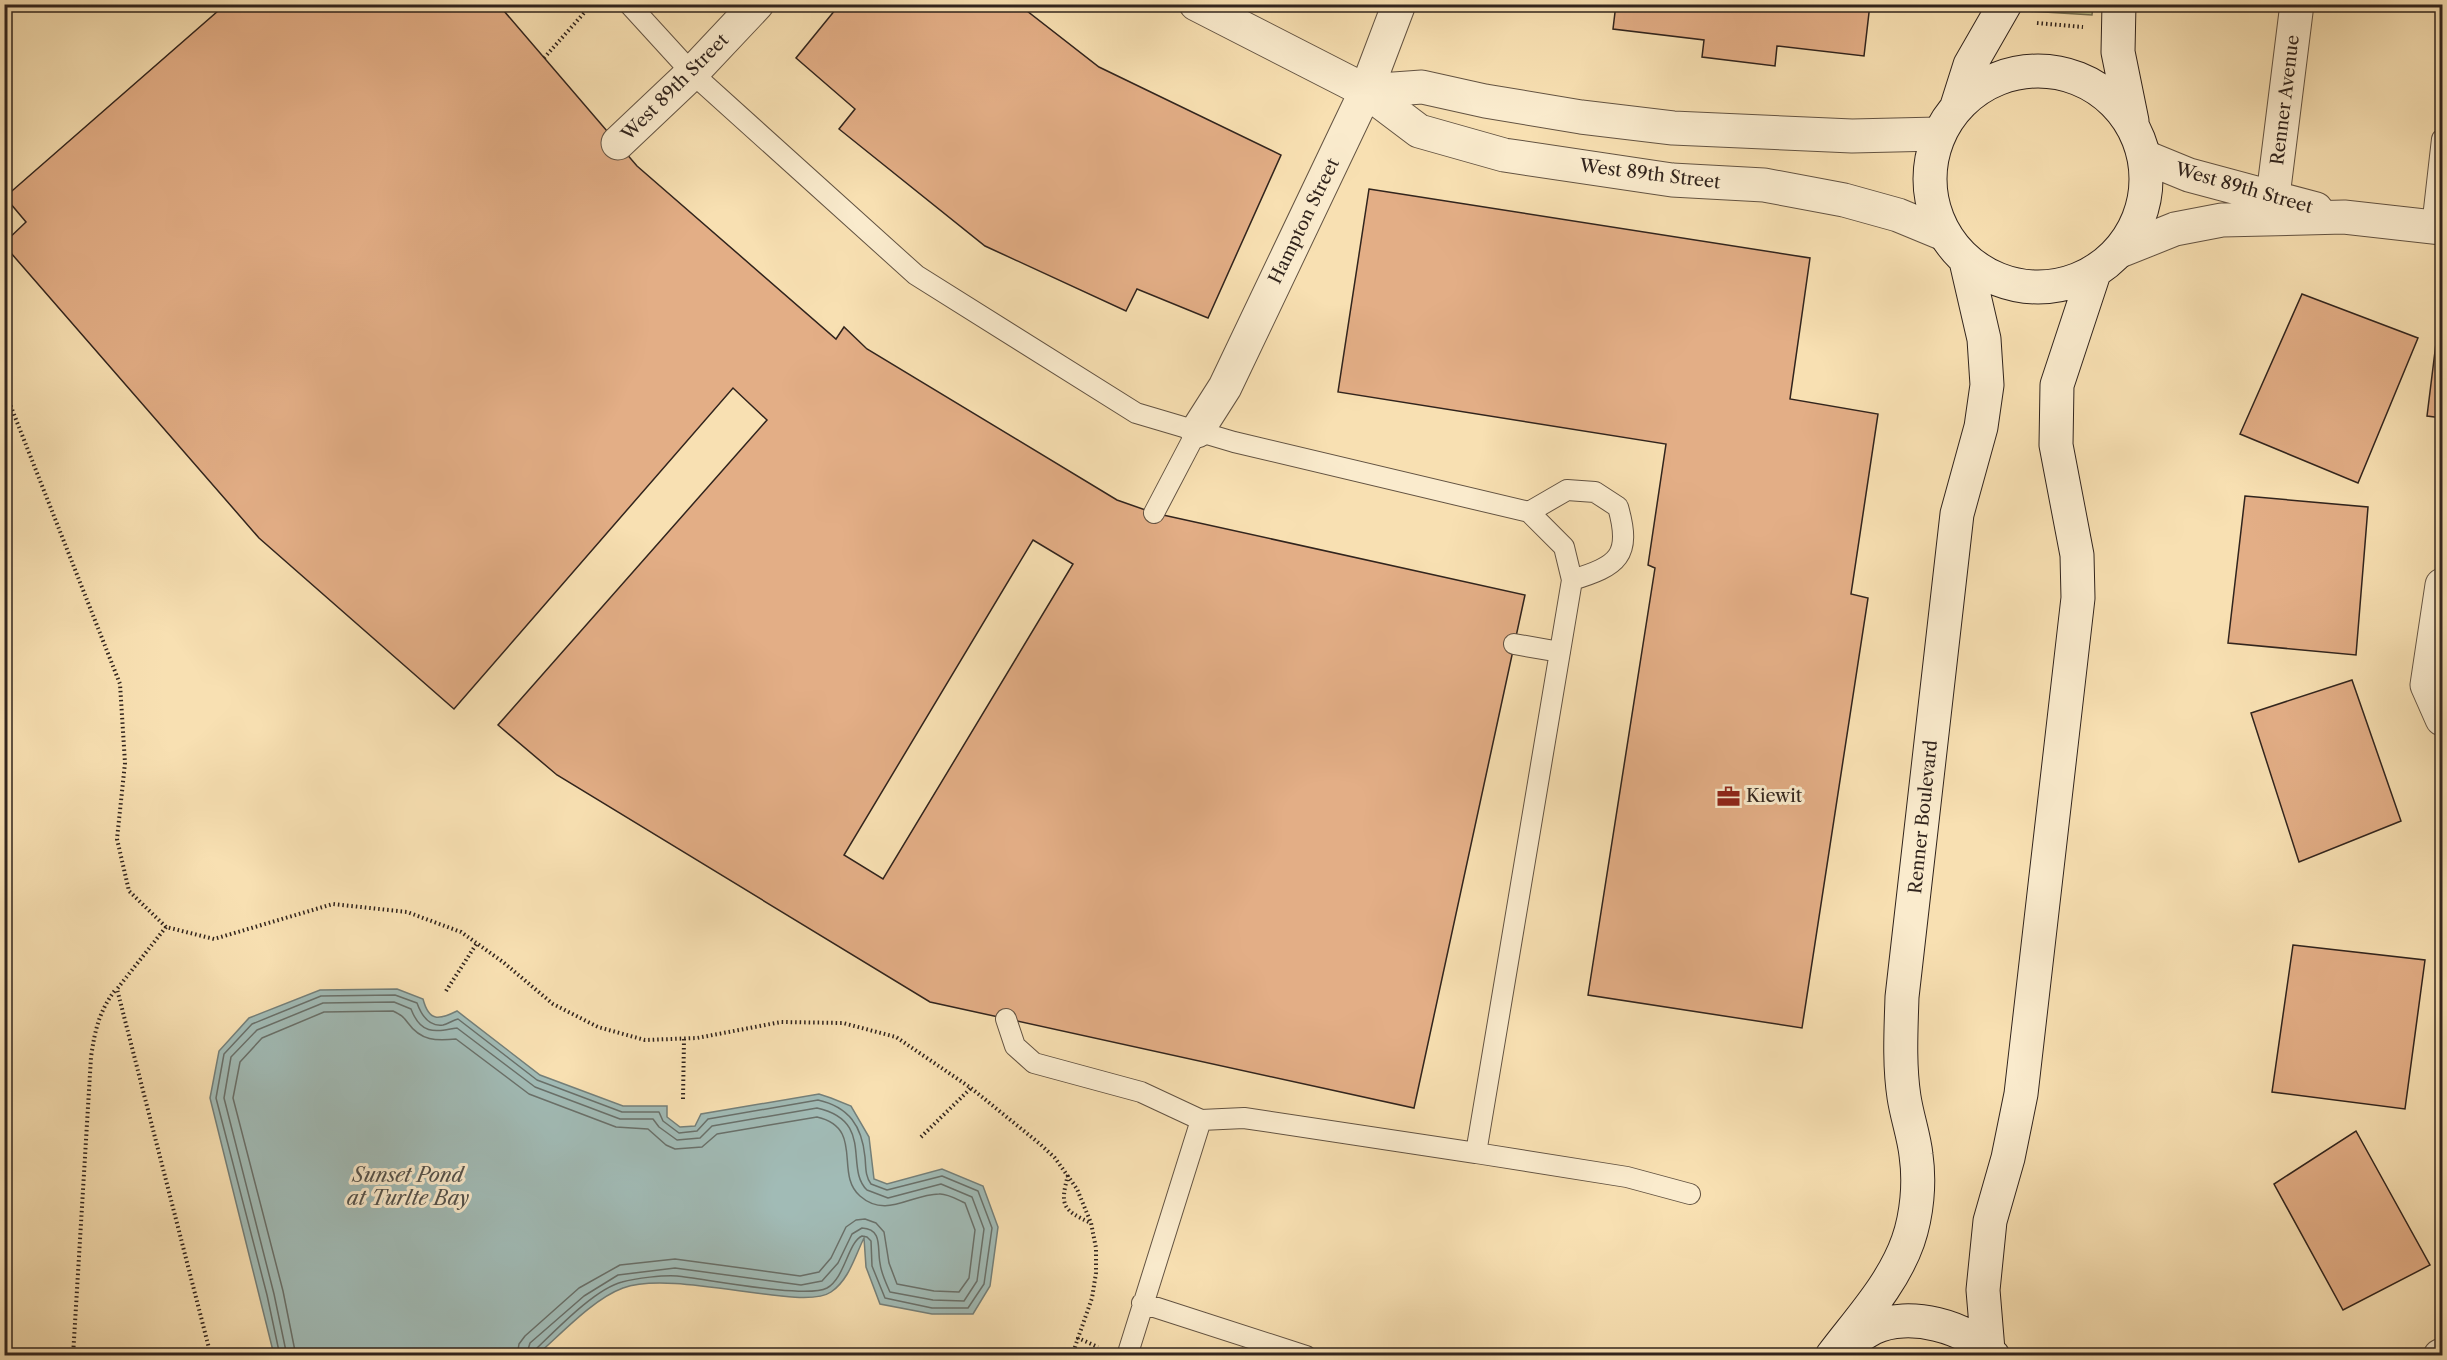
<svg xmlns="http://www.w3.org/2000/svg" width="2447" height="1360" viewBox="0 0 2447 1360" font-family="'Libre Caslon Text',serif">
<rect width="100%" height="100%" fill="#f8e0b2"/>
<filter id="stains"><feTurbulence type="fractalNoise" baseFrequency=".00333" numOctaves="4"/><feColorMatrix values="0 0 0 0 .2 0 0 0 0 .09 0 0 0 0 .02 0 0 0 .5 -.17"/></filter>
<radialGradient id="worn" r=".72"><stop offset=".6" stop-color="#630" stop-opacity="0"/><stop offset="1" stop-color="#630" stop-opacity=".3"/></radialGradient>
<path fill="#c0c18a" stroke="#787254" stroke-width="1.5" d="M2031,5v-1l62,1 -1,10 -65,-4z"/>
<path fill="#a1bbb6" stroke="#747f79" stroke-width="1.5" d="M397,989l26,10c6,23 16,21 34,12l83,64 83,31h44v11l13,10 15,-1 6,-12 118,-20 12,4 20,8 18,31 5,42 13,5 55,-15 41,17 15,41 -8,59 -17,28h-41l-52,-10 -14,-37 -2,-29c-9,18 -15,42 -33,54 -28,20 -156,-23 -208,-4 -30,11 -62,46 -86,67h-263l-64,-257 9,-47 30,-33 71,-28z"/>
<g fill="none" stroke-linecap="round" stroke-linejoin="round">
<path stroke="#69706a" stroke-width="1.5" d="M280,1356l-13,-61 -51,-197 8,-44 28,-30 69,-28 74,-1 22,8c4,11 12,24 26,22 5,-1 10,-5 15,-6l79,61 85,32h37l4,9 16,12 18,-2 11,-12 110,-19c31,7 44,26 47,57 1,10 0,19 6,27l16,6 55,-14 36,15 14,37 -8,56 -16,24h-36l-47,-10 -13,-32 -1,-25 -4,-4 -5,-1c-14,6 -17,42 -35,52 -21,11 -121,-9 -150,-12 -13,-1 -41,2 -55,6 -27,7 -65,47 -86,67l-2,7
M287,1356l-13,-62 -50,-196 7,-41 26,-27 66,-27 71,-1 17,7c10,26 23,23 46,19l78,59 85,32h33l6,8 18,13 23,-2 12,-12 105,-18c58,13 27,60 50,82l21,8 53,-14 31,13 12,32 -7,52 -13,20 -31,-1 -43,-8c-4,-9 -9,-19 -10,-29 -3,-15 3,-34 -18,-35l-10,6 -14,29 -16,18 -21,4 -126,-17 -57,7 -34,21 -54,47 -4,13
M296,1356l-13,-65 -50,-193 7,-36 22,-24 62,-26 69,-1c8,4 10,5 15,12 13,18 28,18 48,16l73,55 87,33 32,2 18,16 9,4 27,-2 15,-13 100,-17c48,11 17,57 43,79 26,23 51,-2 79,-2 8,-1 19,6 26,9l10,27 -6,48 -10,14 -25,-1 -37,-7 -8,-21 -5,-31 -8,-9 -11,-4 -9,1 -10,7 -15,31 -12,14 -19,4 -125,-17 -55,6 -41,23 -54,48 -6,8 -2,12"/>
</g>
<path fill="#e3ae86" stroke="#31241d" stroke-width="1.5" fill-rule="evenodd" d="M226,4h272l139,162 199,173 8,-12 23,22 250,151 37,13 371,82 -111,513 -484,-106 -373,-227 -59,-50 269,-305 -34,-32 -279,321 -195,-171 -255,-293v-2l22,-21 -21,-25zM1033,540l40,24 -190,315 -39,-24z
M840,4h178l81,63 182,88 -73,163 -71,-29 -11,22 -141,-65 -146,-117 16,-20 -59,-51z
M1616,4h254l-6,52 -87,-10 -2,20 -73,-9 2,-17 -91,-11z
M1369,189l441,69 -20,141 88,15 -27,180 17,4 -66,430 -214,-33 67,-427 -7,-3 18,-121 -328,-52z
M2302,294l116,44 -60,145 -118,-49z
M2439,319l3,1v98l-15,-2z
M2245,496l123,11 -12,148 -128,-12z
M2352,680l49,141 -102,41 -48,-149z
M2293,945l132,15 -20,149 -133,-17z
M2356,1131l74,134 -87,45 -69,-126z"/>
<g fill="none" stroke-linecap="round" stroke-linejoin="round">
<defs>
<path id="lane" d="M629,4l63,69 224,202 220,138 98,29 295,70 35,35 8,33 -96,573 -232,-35 -43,2 -74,236
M2432,227l10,-88
M1529,512l38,-22 28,2 23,15c14,49 0,59 -46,73
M1154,513l43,-82
M1514,644l46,8
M1006,1019l9,27 19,17 107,29 60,28
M1476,1153l151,24 63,17
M1142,1303l164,53"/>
<path id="street" d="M1196,4l170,87 53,40 85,24 168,25 92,5 80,15 54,15 46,19
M1366,91l56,-4 63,14 96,16 92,11 179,8 86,-2
M618,143l74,-70 65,-69
M2145,157l44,18 127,34
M2273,196l24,-192
M2120,251l55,-22 47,-9 122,-3 98,11
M1197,431l28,-44 141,-296 33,-87
M2442,585l-15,100 15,34
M2440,1356l2,-1"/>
<path id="secondary" d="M2119,4l-1,48 14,69
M1930 179a108 108 0 1 1 216 0a108 108 0 1 1-216 0Z
M1957,106l13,-41 35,-61
M1845,1346c9,-6 18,-13 28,-18 35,-17 95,-2 120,28
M1988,1350l-5,-60 7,-69 18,-63 13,-64 57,-496 -1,-43 -21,-110 1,-60 37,-112
M1832,1356c27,-36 61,-72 76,-115 9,-26 12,-58 8,-86 -2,-19 -9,-38 -12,-58 -5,-33 -3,-67 -2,-100l55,-483 24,-87 6,-42 -3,-46 -18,-78"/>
</defs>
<use href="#lane" stroke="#635342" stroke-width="22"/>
<use href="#street" stroke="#635342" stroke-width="35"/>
<use href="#secondary" stroke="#31241d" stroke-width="35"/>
<path stroke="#31241d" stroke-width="4" stroke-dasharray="1.5 3" stroke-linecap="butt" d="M2037,23l46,4
M544,58l48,-54
M4,389l116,295 5,79 -8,76 12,52 37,36 48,12 119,-35 74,8 54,20 42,30 50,42 45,23 47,13 52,-2 84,-16 62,1 53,14 75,51 69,56 15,14 22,31 14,34 5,25v25l-4,25 -14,40 20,9
M166,927l-49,62 94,367
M446,991l31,-48
M683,1099l1,-60
M921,1137l50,-49
M1068,1175c-8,30 -6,35 23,48
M73,1356l18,-299c4,-27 8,-46 25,-68
M1072,1356l6,-18"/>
<use href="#lane" stroke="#faebcd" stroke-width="20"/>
<use href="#street" stroke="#faebcd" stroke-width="33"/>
<use href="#secondary" stroke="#faebcd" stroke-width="33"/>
</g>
<defs>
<symbol id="office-bare" viewBox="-9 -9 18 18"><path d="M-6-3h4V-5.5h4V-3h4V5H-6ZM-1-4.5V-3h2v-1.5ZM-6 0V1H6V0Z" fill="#8f2418" stroke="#faebcd" stroke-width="2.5" paint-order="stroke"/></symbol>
</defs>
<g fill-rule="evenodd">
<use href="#office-bare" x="1712" y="780" width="33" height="33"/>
</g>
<g text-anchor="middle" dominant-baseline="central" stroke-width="6" stroke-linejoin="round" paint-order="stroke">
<g font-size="18" fill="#31241d" stroke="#faebcd">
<text transform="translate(675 87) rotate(-45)">West 89th Street</text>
<text transform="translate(2285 100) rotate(-83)">Renner Avenue</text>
<text transform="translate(1650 174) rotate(7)">West 89th Street</text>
<text transform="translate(2244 188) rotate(16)">West 89th Street</text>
<text transform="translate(1304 221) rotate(-64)">Hampton Street</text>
<text transform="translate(1923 817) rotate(-84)">Renner Boulevard</text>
</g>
<g font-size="18" fill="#31241d" stroke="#faebcd" text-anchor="start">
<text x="1746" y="796">Kiewit</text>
</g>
<g font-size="20" font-style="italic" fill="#53514b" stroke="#faebcd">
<text x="408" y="1175">Sunset Pond<tspan x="408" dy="23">at Turlte Bay</tspan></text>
</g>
</g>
<rect width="2447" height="1360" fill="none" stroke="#f8e0b2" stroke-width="24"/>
<rect x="6" y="6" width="2435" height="1348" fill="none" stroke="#31241d" stroke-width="3"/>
<rect x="12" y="12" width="2423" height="1336" fill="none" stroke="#31241d" stroke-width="1.5"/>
<rect width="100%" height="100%" filter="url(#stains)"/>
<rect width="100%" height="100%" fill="url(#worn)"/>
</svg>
